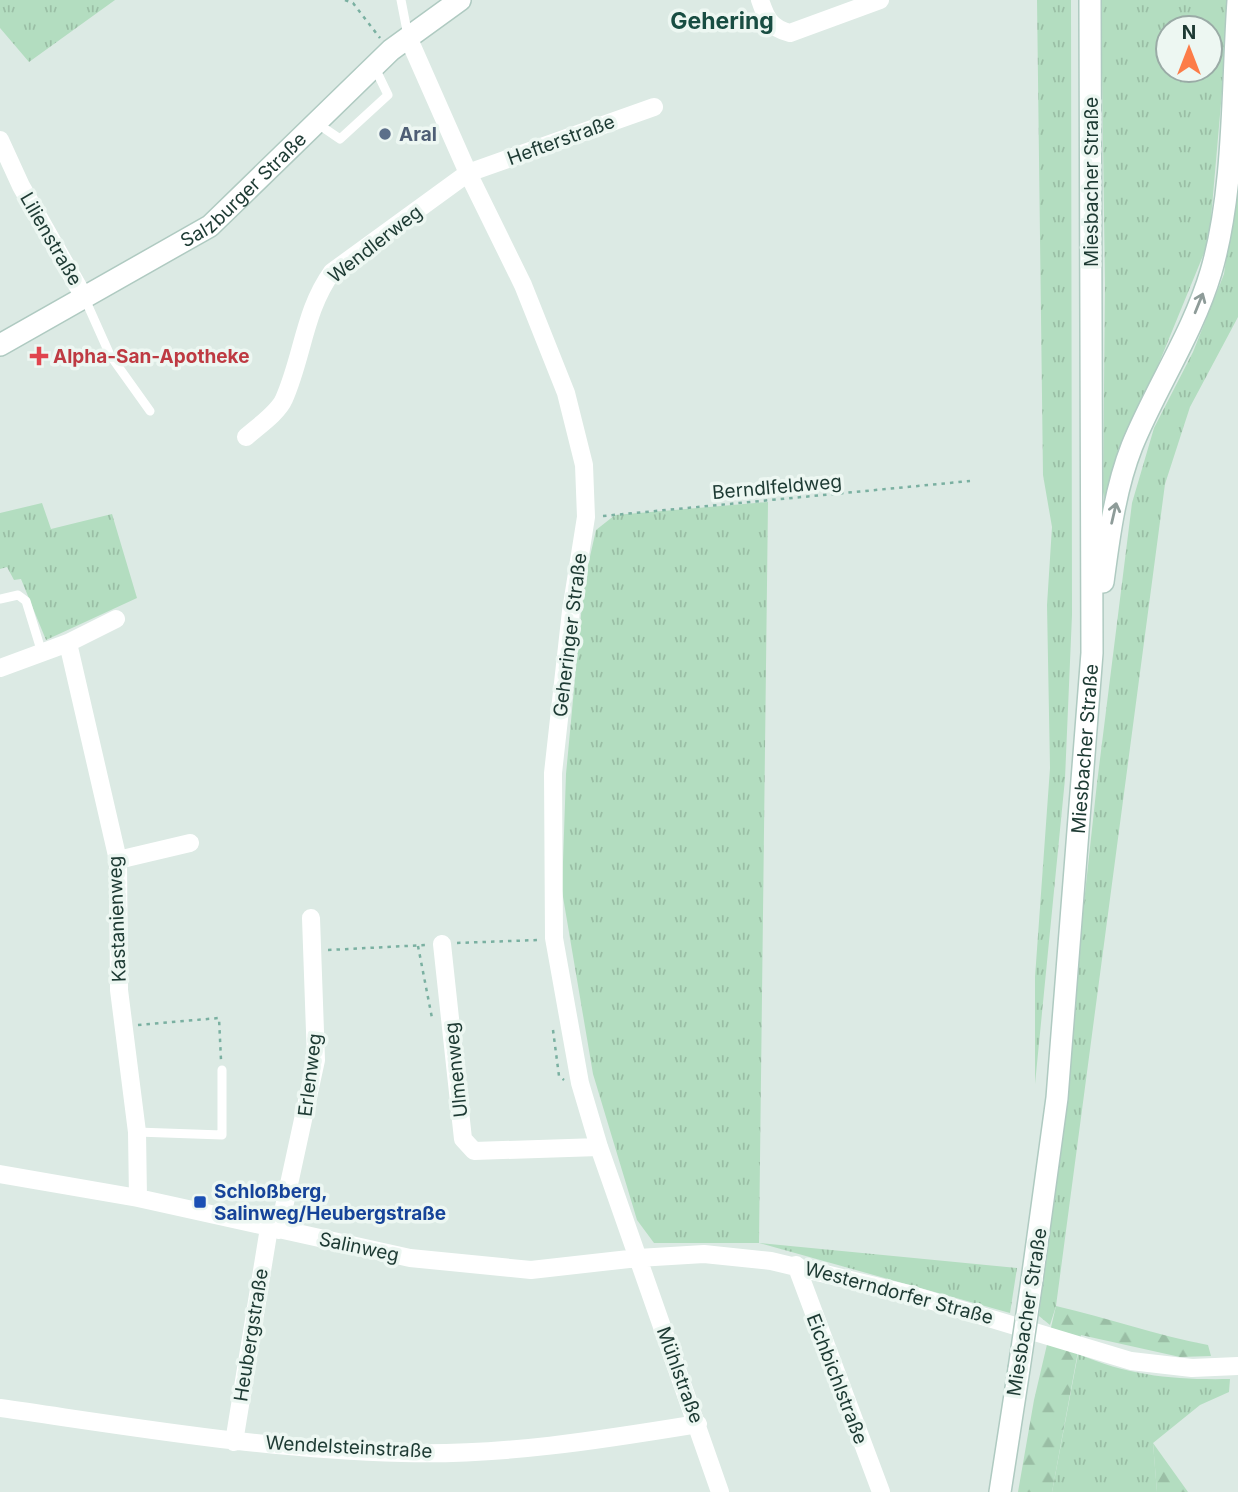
<svg xmlns="http://www.w3.org/2000/svg" width="1238" height="1492" viewBox="0 0 1238 1492" font-family="Inter,sans-serif">
<defs>
<pattern id="grass-tufts" width="24" height="20" patternUnits="userSpaceOnUse" patternTransform="scale(1.75)"><rect width="24" height="20" fill="#b3ddc0"/><path d="M3 7l-1-3M5 7V3M7 7l1-3M15 17l-1-3M17 17v-4M19 17l1-3" fill="none" stroke="#9abea5"/></pattern>
<pattern id="forest-firs" width="22" height="20" patternUnits="userSpaceOnUse" patternTransform="scale(1.75)"><rect width="22" height="20" fill="#b3ddc0"/><path d="M5 1l3.5 6h-7zM16 11l3.5 6h-7z" fill="#9abea5"/></pattern>
</defs>
<rect width="100%" height="100%" fill="#dceae4"/>
<path fill="url(#grass-tufts)" fill-rule="evenodd" d="M0,0h115l-86,62 -29,-34z
M1037,0h34l1,615 -7,164 -30,305v-107l15,-209 -3,-163 5,-78 -9,-52z
M1101,0h129l-21,241 -68,166 -35,97 -3,-12 2,-207zM1168,28h42v42h-42z
M1238,178v139l-48,90 -25,77 -109,822 -6,19 -11,-9 58,-533 35,-280 22,-75 39,-76 31,-78z
M768,502l-9,741 258,25 -7,45 -251,-70h-105l-17,-23 -44,-146 -31,-183 4,-117 18,-191 12,-53 19,-15z
M42,503l9,26 61,-15 25,84 -91,42 -25,-61 -7,1 -7,-13 -7,2v-56z
M1078,1354c52,22 96,26 152,25l-1,13 -29,13 -47,38 4,49h-105z"/>
<path fill="url(#forest-firs)" d="M1056,1306c52,12 100,29 152,39l3,11 -31,1 -99,-22 -29,157h-34l16,-92z
M1153,1443l35,49h-31z"/>
<g fill="none" stroke-linecap="round" stroke-linejoin="round">
<defs>
<g id="secondary">
<path id="s1" d="M0,345l210,-119 181,-176 69,-50"/>
<path d="M1103,582c6,-45 12,-93 29,-136 24,-59 61,-113 79,-174 24,-82 21,-186 27,-271"/>
<path id="s2" d="M1032,1280l25,-182 35,-445 -2,-653"/>
<path d="M1000,1492l19,-123"/>
</g>
</defs>
<use href="#secondary" stroke="#afcac1" stroke-width="24"/>
<path stroke="#7ab0a1" stroke-width="2.5" stroke-dasharray="3.5 5" stroke-linecap="butt" d="M345,0l8,3 27,35
M603,516l367,-35
M457,943l81,-3
M418,946l14,72
M328,950l98,-5
M138,1025l81,-7 2,42
M553,1030l6,46 5,4"/>
<path stroke="#fff" stroke-width="9" d="M401,0l7,36
M318,124l22,15 48,-44 -13,-27
M85,299l25,56 40,56
M0,599l18,-4 8,6 16,52
M137,1132l85,3v-65"/>
<path stroke="#fff" stroke-width="18" d="M760,0c6,18 10,28 30,33l90,-33
M408,37l60,136 55,112 43,108 18,72 2,52 -15,94 -18,162 1,165 26,145 19,64 121,345
M0,140l21,46 64,113
M246,437c11,-10 32,-24 38,-38 19,-43 20,-88 48,-127l136,-99 186,-66
M68,643l50,217 1,130 18,142 1,66
M0,668l68,-25 48,-24
M118,860l72,-17
M442,944l21,195 11,12 125,-4
M0,1174l138,24 272,60 121,12 107,-12 66,-4 67,7 138,33 222,67 61,7 46,-2
M279,1230l37,-170 -5,-142
M796,1265l85,227
M0,1408c133,19 267,42 402,45 99,3 198,-13 296,-29
M234,1442l35,-214"/>
<use href="#secondary" stroke="#fff" stroke-width="21"/>
<defs>
<path id="secondary-bridge" d="M1019,1369l13,-89"/>
</defs>
<use href="#secondary-bridge" stroke="#afcac1" stroke-width="24" stroke-linecap="butt"/>
<use href="#secondary-bridge" stroke="#fff" stroke-width="21"/>
</g>
<defs><path id="oneway-shaft" d="M-6 0H5M1.5-3L5.5 0L1.5 3" fill="none" stroke-width="1.6" stroke-linecap="round" stroke-linejoin="round" transform="scale(1.75)"/></defs>
<g stroke="#8e9c99">
<use href="#oneway-shaft" transform="translate(1199 303) rotate(-68)"/>
<use href="#oneway-shaft" transform="translate(1114 513) rotate(-77)"/>
</g>
<circle fill="#5c6f8a" stroke="#edf7f2" stroke-width="2.5" cx="385" cy="134" r="7"/>
<path fill="#e0444e" stroke="#edf7f2" stroke-width="2.5" d="M35.5 345.5h7v7h7v7h-7v7h-7v-7h-7v-7h7z"/>
<rect fill="#1a4fb4" stroke="#edf7f2" stroke-width="2.5" x="193" y="1195" width="14" height="14" rx="3.5"/>
<g text-anchor="middle" dominant-baseline="central" stroke-width="7" stroke-linejoin="round" paint-order="stroke">
<g font-size="19" font-weight="bold" fill="#4e5e75" stroke="#edf7f2" text-anchor="start">
<text x="399" y="134">Aral</text>
</g>
<g font-size="19" fill="#1d3a33" stroke="#edf7f2">
<text transform="translate(561 140) rotate(-20)">Hefterstraße</text>
<text transform="translate(1091 182) rotate(-90)">Miesbacher Straße</text>
<text stroke="none"><textPath href="#s1" startOffset="290">Salzburger Straße</textPath></text>
<text transform="translate(51 239) rotate(60)">Lilienstraße</text>
<text transform="translate(375 244) rotate(-38)">Wendlerweg</text>
<text transform="translate(777 487) rotate(-5)">Berndlfeldweg</text>
<text transform="translate(570 635) rotate(-83)">Geheringer Straße</text>
<text stroke="none"><textPath href="#s2" startOffset="534">Miesbacher Straße</textPath></text>
<text transform="translate(117 919) rotate(-92)">Kastanienweg</text>
<text transform="translate(456 1070) rotate(-96)">Ulmenweg</text>
<text transform="translate(310 1075) rotate(-83)">Erlenweg</text>
<text transform="translate(359 1247) rotate(12)">Salinweg</text>
<text transform="translate(899 1293) rotate(15)">Westerndorfer Straße</text>
<text transform="translate(1027 1312) rotate(-81)">Miesbacher Straße</text>
<text transform="translate(251 1335) rotate(-81)">Heubergstraße</text>
<text transform="translate(680 1375) rotate(70)">Mühlstraße</text>
<text transform="translate(837 1379) rotate(69)">Eichbichlstraße</text>
<text transform="translate(349 1447) rotate(3)">Wendelsteinstraße</text>
</g>
<g font-size="19" font-weight="bold" fill="#be3a42" stroke="#edf7f2" text-anchor="start">
<text x="53" y="356">Alpha-San-Apotheke</text>
</g>
<g font-size="19" font-weight="bold" fill="#164399" stroke="#edf7f2" text-anchor="start">
<text x="214" y="1191">Schloßberg,<tspan x="214" dy="22">Salinweg/Heubergstraße</tspan></text>
</g>
<g font-size="23" font-weight="bold" fill="#184d42" stroke="#edf7f2">
<text x="722" y="21">Gehering</text>
</g>
</g>
<g transform="translate(1189 49)"><circle r="33" fill="#edf7f2" stroke="#9aaba6" stroke-width="2"/>
<path d="M0-5L12 26L0 18L-12 26Z" fill="#fc7c48"/>
<text y="-10" font-size="19" font-weight="bold" text-anchor="middle" fill="#1d3a33">N</text>
</g>
</svg>
